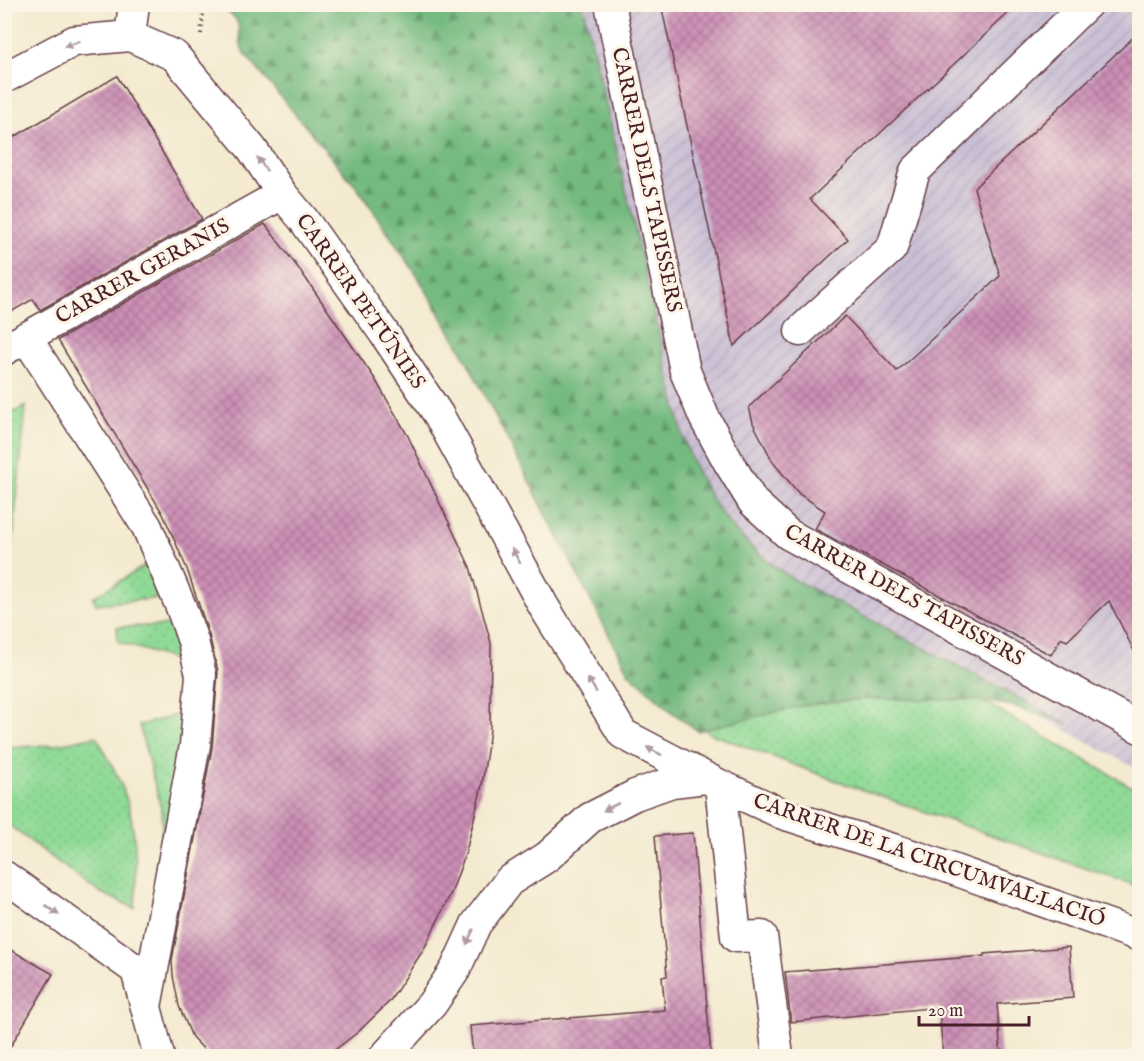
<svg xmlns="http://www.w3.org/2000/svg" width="1144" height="1061" viewBox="0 0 1144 1061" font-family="'IM FELL English',serif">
<defs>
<pattern id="industrial-furrows" width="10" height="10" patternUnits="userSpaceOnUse" patternTransform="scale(1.5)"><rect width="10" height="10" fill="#cbbfd5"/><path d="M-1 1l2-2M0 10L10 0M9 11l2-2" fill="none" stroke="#b0a4b7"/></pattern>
<pattern id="grass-dots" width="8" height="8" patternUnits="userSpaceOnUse" patternTransform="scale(1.5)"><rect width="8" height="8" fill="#90da97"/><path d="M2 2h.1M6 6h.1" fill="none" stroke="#7ebb82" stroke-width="1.8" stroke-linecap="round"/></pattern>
<pattern id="forest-firs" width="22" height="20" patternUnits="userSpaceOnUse" patternTransform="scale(1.5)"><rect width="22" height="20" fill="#74ba80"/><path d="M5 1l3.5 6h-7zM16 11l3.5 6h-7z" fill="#619769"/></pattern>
<pattern id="building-cross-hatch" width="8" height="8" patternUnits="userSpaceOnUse" patternTransform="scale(1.5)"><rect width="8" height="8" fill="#cc8fb6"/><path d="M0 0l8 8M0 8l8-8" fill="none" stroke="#a87494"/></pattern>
</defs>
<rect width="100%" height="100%" fill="#fcf5e5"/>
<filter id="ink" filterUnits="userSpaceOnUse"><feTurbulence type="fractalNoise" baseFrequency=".0167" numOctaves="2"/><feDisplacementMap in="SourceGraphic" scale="12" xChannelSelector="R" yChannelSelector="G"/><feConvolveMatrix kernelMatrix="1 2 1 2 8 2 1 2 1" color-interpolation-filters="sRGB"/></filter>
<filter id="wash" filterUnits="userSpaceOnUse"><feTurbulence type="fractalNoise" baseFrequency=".008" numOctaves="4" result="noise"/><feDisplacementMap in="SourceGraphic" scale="24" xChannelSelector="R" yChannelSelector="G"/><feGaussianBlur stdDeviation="1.35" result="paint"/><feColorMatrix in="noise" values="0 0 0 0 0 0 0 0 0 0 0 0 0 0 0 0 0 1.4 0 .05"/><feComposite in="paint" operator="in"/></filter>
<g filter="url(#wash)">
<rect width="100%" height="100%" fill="#f4ead0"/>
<path fill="url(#industrial-furrows)" d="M583,5h556v765l-444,-242z"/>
<path fill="url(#grass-dots)" stroke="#6d7c61" stroke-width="1.5" d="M26,406l-14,141 -7,-1v-129z
M691,533l448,258v96l-302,-106 -128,-48 -65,-61z
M158,558l15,39 -77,7 -3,-7z
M183,625l2,38 -67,-21 -1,-15z
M189,709l-27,175v-72l-23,-87 35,-9z
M96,736c12,21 25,44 32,68 9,33 9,70 7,104l-38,-17 -92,-69v-74l49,-3z"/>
<path fill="url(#forest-firs)" stroke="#5f6c56" stroke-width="1.5" d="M212,5h371l100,432c22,64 54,106 110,142l275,145 -55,-18 -37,-6 -111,-1 -60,6 -107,26 -25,-18 -45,-41 -169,-326 -41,-69 -60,-88 -114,-136c-7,-11 -2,-29 -10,-36 -6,-6 -15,-9 -22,-12z"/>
<g id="blocks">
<path fill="url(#building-cross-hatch)" d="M661,4h357l-208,195 38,40 -114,107z
M1140,31v632l-31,-62 -42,40 -6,-3 -10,17 -236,-126 10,-18 -26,-17 -26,-32 -20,-39 -4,-16 96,-91 52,55 103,-95 -26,-88z
M117,76l85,143 -162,91 -7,-11 -29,17v-173z
M265,224l37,49 73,106 33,57 62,131 21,76 -1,87 -8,55 -16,67 -14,39 -28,58 -34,52 -32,31 -31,24h-117l-18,-19 -13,-31 -6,-30 -1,-16 40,-212 6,-77 -9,-36 -22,-66 -24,-55 -105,-174z
M693,833l18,223h-238l-3,-30 195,-16 -3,-33 5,-1 -12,-140z
M4,946l49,28 -48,82h-1z
M1069,947l4,51 -76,6 4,52h-58l-4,-49 -148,15 -6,-50 199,-16v-2z"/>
</g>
</g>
<g filter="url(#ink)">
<use href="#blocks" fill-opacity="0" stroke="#643d44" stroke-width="1.5"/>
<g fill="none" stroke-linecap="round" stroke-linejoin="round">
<defs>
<path id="street" d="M610,4l75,367 19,46 25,46 24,39 35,32 352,194
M130,36l4,-32
M4,78l70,-37 56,-5 45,20 77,93 30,45 21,25 81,114 54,81 106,193 79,127 97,51 63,29 135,43 222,79
M800,331l92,-83 23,-77 172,-167
M26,337l121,190 34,80 12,34 8,34 -6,70 -49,262
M4,350l278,-156
M720,785l16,152 26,-1 16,120
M4,876l132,94 23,86
M385,1056l47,-52 23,-34 21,-46 33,-43 38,-24 43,-39 45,-23 37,-13 34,-4"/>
</defs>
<use href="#street" stroke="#643d44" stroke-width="33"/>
<path stroke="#643d44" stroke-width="4" stroke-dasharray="1.5 4.5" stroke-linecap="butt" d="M201,34l3,-30"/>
<use href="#street" stroke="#fff" stroke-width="30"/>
</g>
<defs><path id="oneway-solid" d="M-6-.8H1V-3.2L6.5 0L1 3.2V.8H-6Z" transform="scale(1.5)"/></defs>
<g fill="#ae9aa0">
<use href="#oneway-solid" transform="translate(72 44) rotate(160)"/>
<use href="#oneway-solid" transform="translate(262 164) rotate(-125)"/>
<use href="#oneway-solid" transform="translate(516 556) rotate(-120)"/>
<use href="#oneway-solid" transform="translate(592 685) rotate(-122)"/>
<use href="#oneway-solid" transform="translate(654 751) rotate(-153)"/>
<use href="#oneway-solid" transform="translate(611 807) rotate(153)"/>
<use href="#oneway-solid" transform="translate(52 910) rotate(36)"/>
<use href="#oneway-solid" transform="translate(470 937) rotate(115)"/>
</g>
</g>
<g text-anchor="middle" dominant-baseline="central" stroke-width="6" stroke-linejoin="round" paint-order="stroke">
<g font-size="21" fill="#4a1f2b" stroke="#fcf5e5">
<text transform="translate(646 180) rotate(78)">CARRER DELS TAPISSERS</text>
<text transform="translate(143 272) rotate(-29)">CARRER GERANIS</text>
<text transform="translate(360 302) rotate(55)">CARRER PETÚNIES</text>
<text transform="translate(904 596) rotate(29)">CARRER DELS TAPISSERS</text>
<text transform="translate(929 861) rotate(19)">CARRER DE LA CIRCUMVAL·LACIÓ</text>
</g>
</g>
<rect width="1144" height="1061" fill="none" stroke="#fcf5e5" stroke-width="24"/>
<path d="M919 1016v9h110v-9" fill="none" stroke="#4a1f2b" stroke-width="3"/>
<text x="928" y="1016" font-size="18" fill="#4a1f2b" stroke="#fcf5e5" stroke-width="4.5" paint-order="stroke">20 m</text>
</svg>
